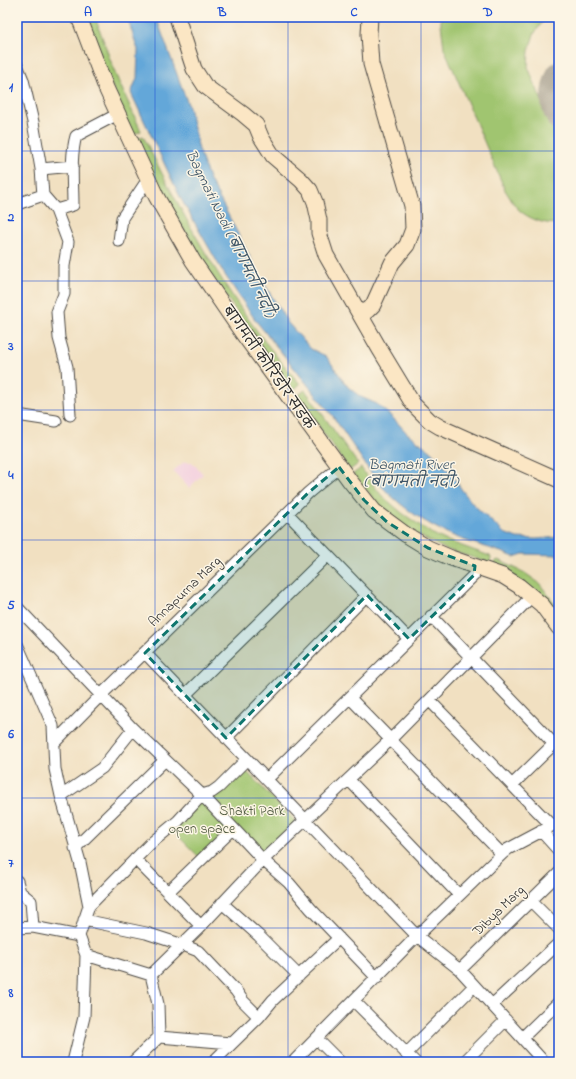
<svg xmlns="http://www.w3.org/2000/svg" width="576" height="1079" viewBox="0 0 576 1079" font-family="'Indie Flower','Playpen Sans Deva',sans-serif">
<rect width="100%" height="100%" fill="#fcf5e5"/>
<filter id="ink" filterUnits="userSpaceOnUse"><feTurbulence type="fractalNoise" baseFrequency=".025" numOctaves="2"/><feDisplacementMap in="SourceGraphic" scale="8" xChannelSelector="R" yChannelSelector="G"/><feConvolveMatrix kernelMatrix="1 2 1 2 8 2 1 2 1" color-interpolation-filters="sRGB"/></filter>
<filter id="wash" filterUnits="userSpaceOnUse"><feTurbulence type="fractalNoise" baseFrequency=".012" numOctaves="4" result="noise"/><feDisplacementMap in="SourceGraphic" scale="16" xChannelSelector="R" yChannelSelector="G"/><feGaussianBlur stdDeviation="0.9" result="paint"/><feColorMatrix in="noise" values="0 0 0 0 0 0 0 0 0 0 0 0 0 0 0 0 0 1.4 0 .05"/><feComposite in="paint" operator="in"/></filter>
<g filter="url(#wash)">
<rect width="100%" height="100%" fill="#f1e0c1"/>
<path fill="#f3cfdf" d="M184,462h8l11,12 -14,14 -16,-17z"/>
<path fill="#a0c56f" stroke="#66784d" d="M87,17h8l20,56 26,58 -9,4 -28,-68z
M441,17h105l-12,17 -5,17 -1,16 31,76v80c-13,3 -32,-5 -41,-14 -5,-5 -9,-13 -13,-19l-61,-142 -3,-24z
M143,136c45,90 90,173 157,248l-7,7 -92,-130 -38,-67 -28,-55z
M305,390l53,74 -8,6 -53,-74z
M361,468l20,27 21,18 29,20 14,7 45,16 1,2 -1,5 -45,-14 -29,-15 -28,-20 -11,-11 -24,-29z
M499,560l26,13 14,10 20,26v10l-66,-54 3,-4z
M242,767l54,55 -34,33 -54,-56z
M202,796l31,33 -31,31 -29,-29z"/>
<path fill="#64a7d9" stroke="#486982" d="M127,17h29l33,90 11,47 9,24 54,104 25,41 23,26 15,7 22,31 13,10 16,7 16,14 14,15 25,19 17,19 13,19 11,14 31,29 13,5 19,1 23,-2v18l-36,-1 -9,3c-16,-7 -33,-11 -50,-17 -33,-12 -65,-33 -88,-60l-44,-65 -76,-94 -33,-49 -42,-73 -50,-106 6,-15 1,-28z"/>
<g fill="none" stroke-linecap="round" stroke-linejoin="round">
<path stroke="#8e8676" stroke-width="25" d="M559,74c-6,14 -9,30 0,44"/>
</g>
</g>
<g filter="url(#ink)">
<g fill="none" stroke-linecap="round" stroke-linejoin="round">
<defs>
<path id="minor" d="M17,65l6,15 10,42 8,47 2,26 13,15 12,32 -4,24v28l-7,18 2,26 8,29 3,48
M41,169l32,-3
M17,204l26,-9
M56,210l17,-5c0,-22 -3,-48 3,-69l42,-22
M119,241l3,-23 26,-39
M17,415l39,6
M287,513l122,126
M17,607l116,122 69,66 61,65 26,23 22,26 66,69
M431,616l123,128
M17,644l36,82 2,43 6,27 19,66 9,44 -10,30 7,19 -2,62 -11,45
M145,653l272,283 43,34 84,92
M185,695l143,-140
M350,698l152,156
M430,701l117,120 4,5
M226,738l141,-143
M55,742l46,-47 207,-202 31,-26
M267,779l207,-204 1,-9
M349,780l110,115
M512,785l47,-46
M61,796l41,-28 31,-39
M541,831l18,20
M75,848l90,-88
M135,859l66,67
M17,881l3,11 11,9 2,26
M168,892l65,-63
M531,901l28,28
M222,903l37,33 40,40
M89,906l61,-62 28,-23 24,-26 10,-3 7,-5 28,-28
M84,920l62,13 37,12 15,6 38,40 7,10 16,16
M17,928l16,-1 46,9
M86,955l65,20
M460,970l99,-97
M354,1001l61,61
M492,1005l67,-62
M159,1037l72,6
M522,1038l37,-36
M317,1039l23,23
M406,1054l68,-68
M133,1062l26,-25 -1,-33 -7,-29 50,-49 62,-66 127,-120 142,-144
M213,1062l46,-45 14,-17 66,-62
M293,1062l124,-126 85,-82 6,-5 51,-27
M464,1062l42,-42"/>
<path id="secondary" d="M79,17l27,71 50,108 21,37 16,28 48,70 109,150 24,30 31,23 23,14 23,10 52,18 16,10 23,19 17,23
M177,17l17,52 11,17 38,28 13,11 5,12 12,19 28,24 9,10 5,12 4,18v13l7,22 53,93 34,56 17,17 10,6 119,53
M358,311h9l6,-6 19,-42 15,-18 6,-16 -1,-23 -41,-142 -2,-30 1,-17"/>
</defs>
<use href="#minor" stroke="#494642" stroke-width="13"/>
<use href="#secondary" stroke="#494642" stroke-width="17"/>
<use href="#minor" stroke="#fff" stroke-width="11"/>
<use href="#secondary" stroke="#fbe6c4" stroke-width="15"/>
</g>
</g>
<path fill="#0f766e" fill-opacity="0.2" stroke="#0f766e" stroke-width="3" stroke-dasharray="8 5" stroke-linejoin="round" d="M339,467l25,33 23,22 41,26 47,18 -1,9 -65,64 -42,-44 -141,143 -81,-85 163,-160z"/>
<path fill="none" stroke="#1d4ed8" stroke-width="1" stroke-opacity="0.55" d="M155,17v1045M288,17v1045M421,17v1045M17,151h542M17,281h542M17,410h542M17,540h542M17,669h542M17,798h542M17,928h542"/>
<g text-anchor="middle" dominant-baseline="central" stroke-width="3" stroke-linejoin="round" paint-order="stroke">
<g font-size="14" fill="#2b2b2b" stroke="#fcf5e5">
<text transform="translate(268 368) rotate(55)">बागमती कोरिडोर सडक</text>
<text transform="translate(185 592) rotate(-44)">Annapurna Marg</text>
<text transform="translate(499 911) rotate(-44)">Dibya Marg</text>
</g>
<g font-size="14" fill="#4e593f" stroke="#fcf5e5">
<text x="252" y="811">Shakti Park</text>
<text x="202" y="829">open space</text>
</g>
<g font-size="15" font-style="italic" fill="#3f5668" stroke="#fcf5e5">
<text transform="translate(230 234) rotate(64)">Bagmati Nadi (बागमती नदी)</text>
<text x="411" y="465">Bagmati River<tspan x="411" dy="17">(बागमती नदी)</tspan></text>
</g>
</g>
<rect width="576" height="1079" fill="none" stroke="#fcf5e5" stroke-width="44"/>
<rect x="22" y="22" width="532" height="1035" fill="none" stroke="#1d4ed8" stroke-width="1.5"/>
<g font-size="13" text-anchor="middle" font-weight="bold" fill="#1d4ed8">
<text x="88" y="16">A</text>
<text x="222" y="16">B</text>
<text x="354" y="16">C</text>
<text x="488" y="16">D</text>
<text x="11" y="91">1</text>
<text x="11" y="221">2</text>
<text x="11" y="350">3</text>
<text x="11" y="479">4</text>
<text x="11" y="609">5</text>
<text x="11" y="738">6</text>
<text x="11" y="867">7</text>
<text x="11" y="997">8</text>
</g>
</svg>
